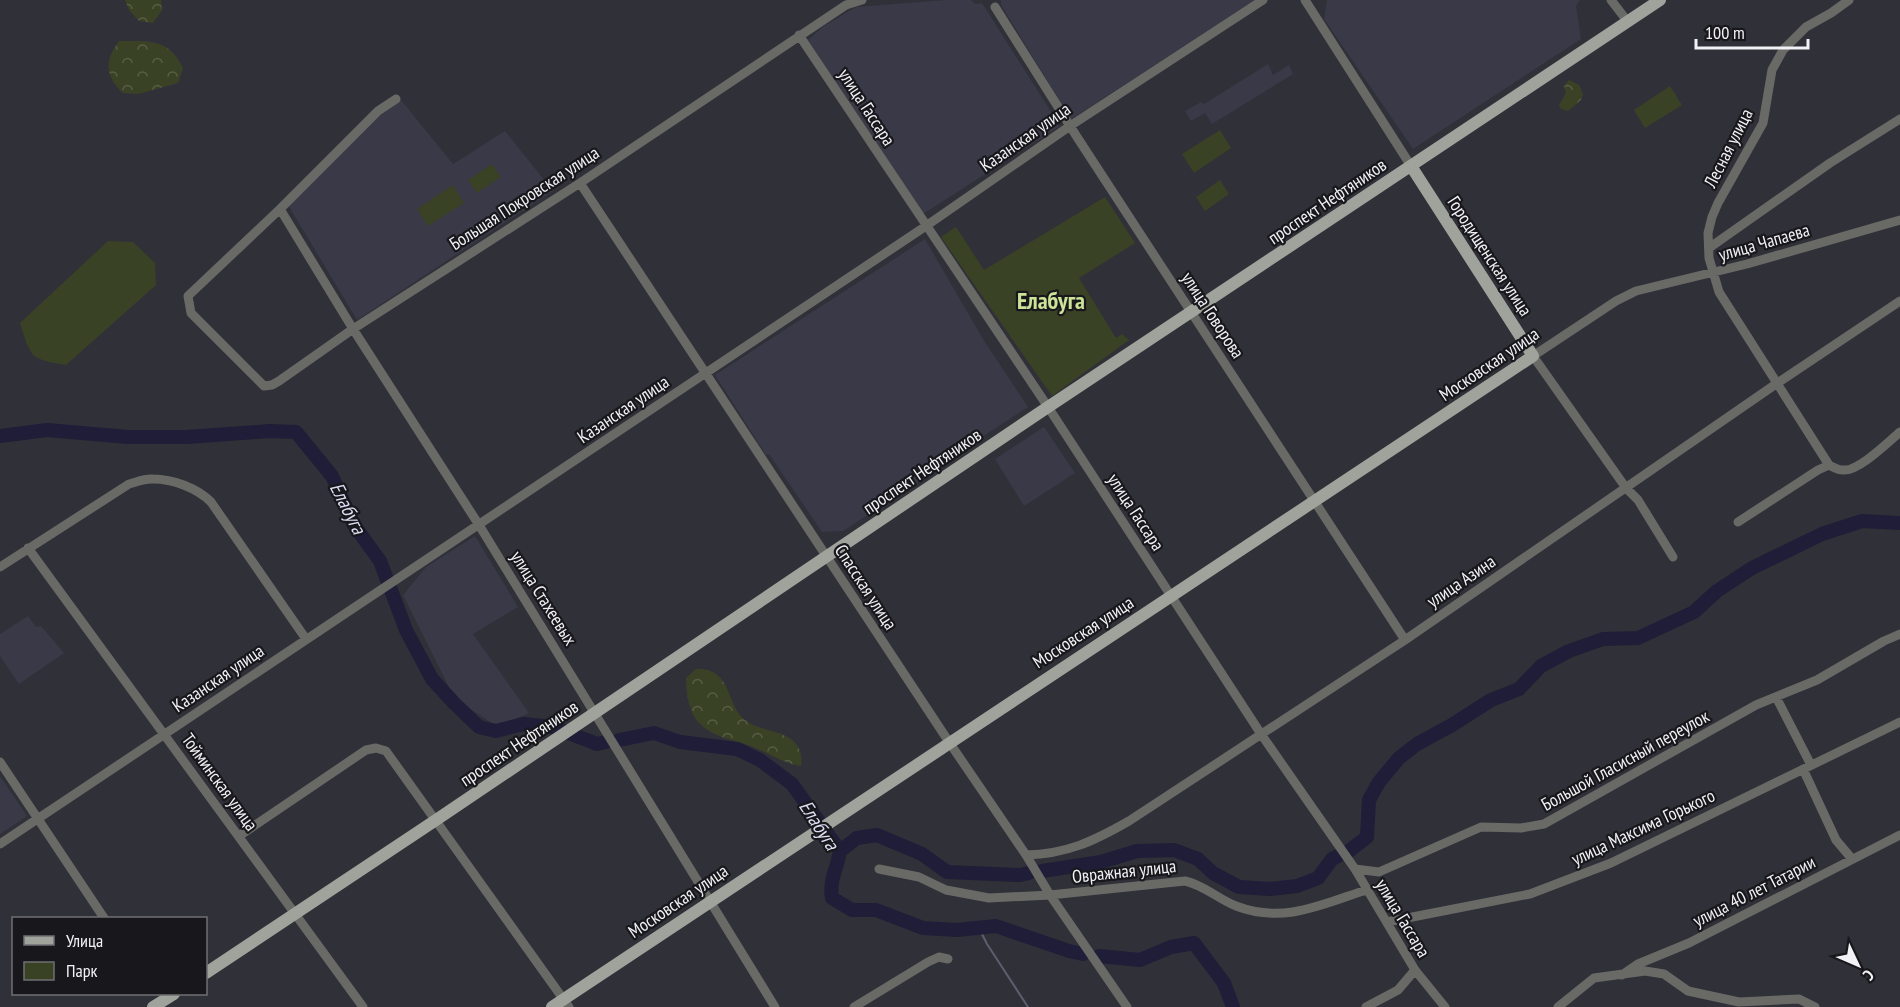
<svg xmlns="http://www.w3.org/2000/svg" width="1900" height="1007" viewBox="0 0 1900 1007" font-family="'PT Sans Narrow',sans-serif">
<defs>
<pattern id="forest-crowns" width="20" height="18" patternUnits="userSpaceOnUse" patternTransform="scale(1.5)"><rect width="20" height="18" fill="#3a4226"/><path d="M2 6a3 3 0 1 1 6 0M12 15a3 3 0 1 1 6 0" fill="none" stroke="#575e46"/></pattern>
</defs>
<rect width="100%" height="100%" fill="#303038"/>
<path fill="#393947" d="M946,0h25l4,4 7,-1 78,123 -137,88 -115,-174 16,-14 32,-19z
M1001,0h254l-182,118h-3l-69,-113z
M1327,0h253l-4,6 5,33 -168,110 -89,-130z
M1268,64l5,11 16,-10 4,9 -81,50 -7,-11 -14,8 -6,-10 16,-9 3,2z
M401,100l52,64 52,-33 48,60 -196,129 -69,-115 96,-93z
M925,239l58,100 45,68 -98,64 1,3 -88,57 -21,1 -53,-78 -3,1 -51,-80z
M1044,427l31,46 -51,33 -29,-47z
M475,536l43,71 -45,27 56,79 -31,14 -43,-28 -52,-104 23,-28z
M28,616l8,11 5,-1 23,27 -45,31 -19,-28v-22z
M0,776l27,40 -27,18z"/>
<path fill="url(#forest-crowns)" d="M125,0h36l1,10 -9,13 -14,-2 -10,-11z
M119,41c30,0 50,-3 64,27l-5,15 -40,11 -15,-1c-18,-17 -19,-32 -4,-52z
M1569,80l10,5 4,9 -2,6 -13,11 -7,-2 -2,-4 7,-12 -2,-7z
M696,669c37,-1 29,35 49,51 17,15 61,7 56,46 -17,-2 -32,-13 -48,-19 -10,-5 -21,-6 -31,-10 -30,-11 -35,-30 -36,-59z"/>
<path fill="#3a4226" d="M1670,86l12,19 -37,23 -11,-18z
M1220,130l11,18 -37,25 -12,-19z
M492,164l9,13 -24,16 -9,-13z
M1220,180l9,14 -24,17 -9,-14z
M453,185l11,18 -36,23 -11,-17z
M1105,197l30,46 -56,35 37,60 6,-4 7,6 -77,56 -111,-159 15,-10 28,43z
M108,241l25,1 22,21 1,22 -90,80c-36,-6 -35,-7 -46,-42z"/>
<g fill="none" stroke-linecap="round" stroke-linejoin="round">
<path stroke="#5e5d70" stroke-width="2" d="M979,928l8,16 41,63"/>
<path stroke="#1f1d37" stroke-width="14" d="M0,436l47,-6 81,7h59l83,-6 26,1 36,44 22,49 26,36 26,69 26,49 22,24 25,24 17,4 27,-7 30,3 44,17 9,-2
M619,740l35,-7 26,9 57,7 23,11 32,24 48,67c-3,19 -11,28 -8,47l20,12h24l47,18 34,2 39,-4 73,25 14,3
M840,851l17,-13 20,-3 45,19 25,18 73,3 9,-2
M1349,851l18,-14 2,-37 10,-18 20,-24 18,-14 35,-19 39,-25 28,-11 22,-23 28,-15 34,-12 35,-1 56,-26 23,-21 35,-23 70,-34 40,-13 38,2
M1042,871l59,-9 36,-11 37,-1 24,9 15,14 26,14 31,2 27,-3 21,-8 14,-19 6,-3
M1099,956l41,4 31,-13 23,-4 30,40 9,24"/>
<path stroke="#696a66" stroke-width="9" d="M1305,0l106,166
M1611,0l17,22
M995,7l82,130 328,503
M799,35l249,372 213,327 94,135 60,101 30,37
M396,99l-18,12 -98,98 -92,87 3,17 73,73 8,-1 7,-4 74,-52 227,-146 266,-178 16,-5
M580,183l369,559 77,113 24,40 77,112
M280,209l73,120 126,196 296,482
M1709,248l121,-85 70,-44
M1829,465l-110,-173 -10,-34 -1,-25 4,-16 6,-14 45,-80 9,-53 11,-20 23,-23 25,-14 18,-13
M1738,522l80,-52 11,-5c4,2 9,5 14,5 15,2 45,-28 57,-38
M28,548l335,459
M1673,557l-35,-57 -12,-12 -93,-132 83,-55 20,-10 111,-27 153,-44
M0,567l129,-83c8,-2 16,-6 24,-5 20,0 44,9 58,23l95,137
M1776,697l35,68
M0,762l104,156
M1803,769l33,71 16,19
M239,836l127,-86 10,-2 10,3 183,256
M0,844l926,-618 144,-100 193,-126
M1026,855c41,-1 68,-14 103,-34l276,-181 371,-256 124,-83
M879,869l40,8 27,13 43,8 61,-3 135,-14c19,4 33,18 51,25 47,18 85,-1 130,-16
M1355,869l24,3 102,-45 40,1 23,-4 212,-119 61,-25 67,-39 16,-7
M1387,922l143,-28 81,-31 289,-141
M1622,975l16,-11 51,-21 211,-108
M854,1007l74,-45 11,-5 9,2
M1366,1007l32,-17 17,-20
M1558,1007l36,-29 51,-7 19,3 24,17 51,11 60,-3 16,8"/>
<path stroke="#a0a39b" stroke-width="12" d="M206,973l230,-153 612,-413 612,-407
M153,1007l21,-13
M552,1007l981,-651 -122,-190"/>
</g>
<g text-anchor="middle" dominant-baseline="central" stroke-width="4.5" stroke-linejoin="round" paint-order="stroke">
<g font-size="18" fill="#f1f1f6" stroke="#18181c">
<text transform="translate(867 107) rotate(57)">улица Гассара</text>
<text transform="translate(1025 137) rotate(-35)">Казанская улица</text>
<text transform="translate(1728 148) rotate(-63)">Лесная улица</text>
<text transform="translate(524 198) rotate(-33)">Большая Покровская улица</text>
<text transform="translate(1327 201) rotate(-34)">проспект Нефтяников</text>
<text transform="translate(1764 242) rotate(-16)">улица Чапаева</text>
<text transform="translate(1490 256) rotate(57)">Городищенская улица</text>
<text transform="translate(1213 315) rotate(57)">улица Говорова</text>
<text transform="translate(1489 364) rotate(-34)">Московская улица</text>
<text transform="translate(623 409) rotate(-34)">Казанская улица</text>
<text transform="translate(922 471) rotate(-34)">проспект Нефтяников</text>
<text transform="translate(1136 512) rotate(57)">улица Гассара</text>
<text transform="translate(1461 581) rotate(-34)">улица Азина</text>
<text transform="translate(866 587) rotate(57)">Спасская улица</text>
<text transform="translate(544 598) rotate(58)">улица Стахеевых</text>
<text transform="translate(1083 632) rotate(-33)">Московская улица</text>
<text transform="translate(218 678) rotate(-34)">Казанская улица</text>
<text transform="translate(519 743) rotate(-34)">проспект Нефтяников</text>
<text transform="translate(1625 760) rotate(-29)">Большой Гласисный переулок</text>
<text transform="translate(220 782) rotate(54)">Тойминская улица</text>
<text transform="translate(1643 827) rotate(-25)">улица Максима Горького</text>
<text transform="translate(1124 871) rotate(-6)">Овражная улица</text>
<text transform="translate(1754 891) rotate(-27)">улица 40 лет Татарии</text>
<text transform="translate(678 901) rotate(-34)">Московская улица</text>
<text transform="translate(1403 918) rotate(59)">улица Гассара</text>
</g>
<g font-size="20" font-style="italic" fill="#dfdef5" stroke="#18181c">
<text transform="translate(348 508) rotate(63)">Елабуга</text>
<text transform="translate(819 825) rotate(57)">Елабуга</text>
</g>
<g font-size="24" font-weight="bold" fill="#cce297" stroke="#18181c">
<text x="1051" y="300">Елабуга</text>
</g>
</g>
<rect x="12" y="917" width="195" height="78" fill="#18181c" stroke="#6f6f73" stroke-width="1.5"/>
<rect x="24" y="936" width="30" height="9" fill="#a0a39b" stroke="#6f6f73" stroke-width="1.5"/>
<text x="66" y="947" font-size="18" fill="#f1f1f6">Улица</text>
<rect x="24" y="962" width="30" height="18" fill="#3a4226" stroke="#6f6f73" stroke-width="1.5"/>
<text x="66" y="977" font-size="18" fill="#f1f1f6">Парк</text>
<g transform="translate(1858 965) rotate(134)" stroke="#18181c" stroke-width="4.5" paint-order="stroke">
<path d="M0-4.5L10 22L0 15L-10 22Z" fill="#f1f1f6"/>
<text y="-9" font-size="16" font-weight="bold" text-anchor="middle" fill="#f1f1f6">С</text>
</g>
<path d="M1696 39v9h112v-9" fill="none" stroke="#f1f1f6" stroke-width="3"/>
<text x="1705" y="39" font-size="18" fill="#f1f1f6" stroke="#18181c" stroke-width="4.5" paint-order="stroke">100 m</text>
</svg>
